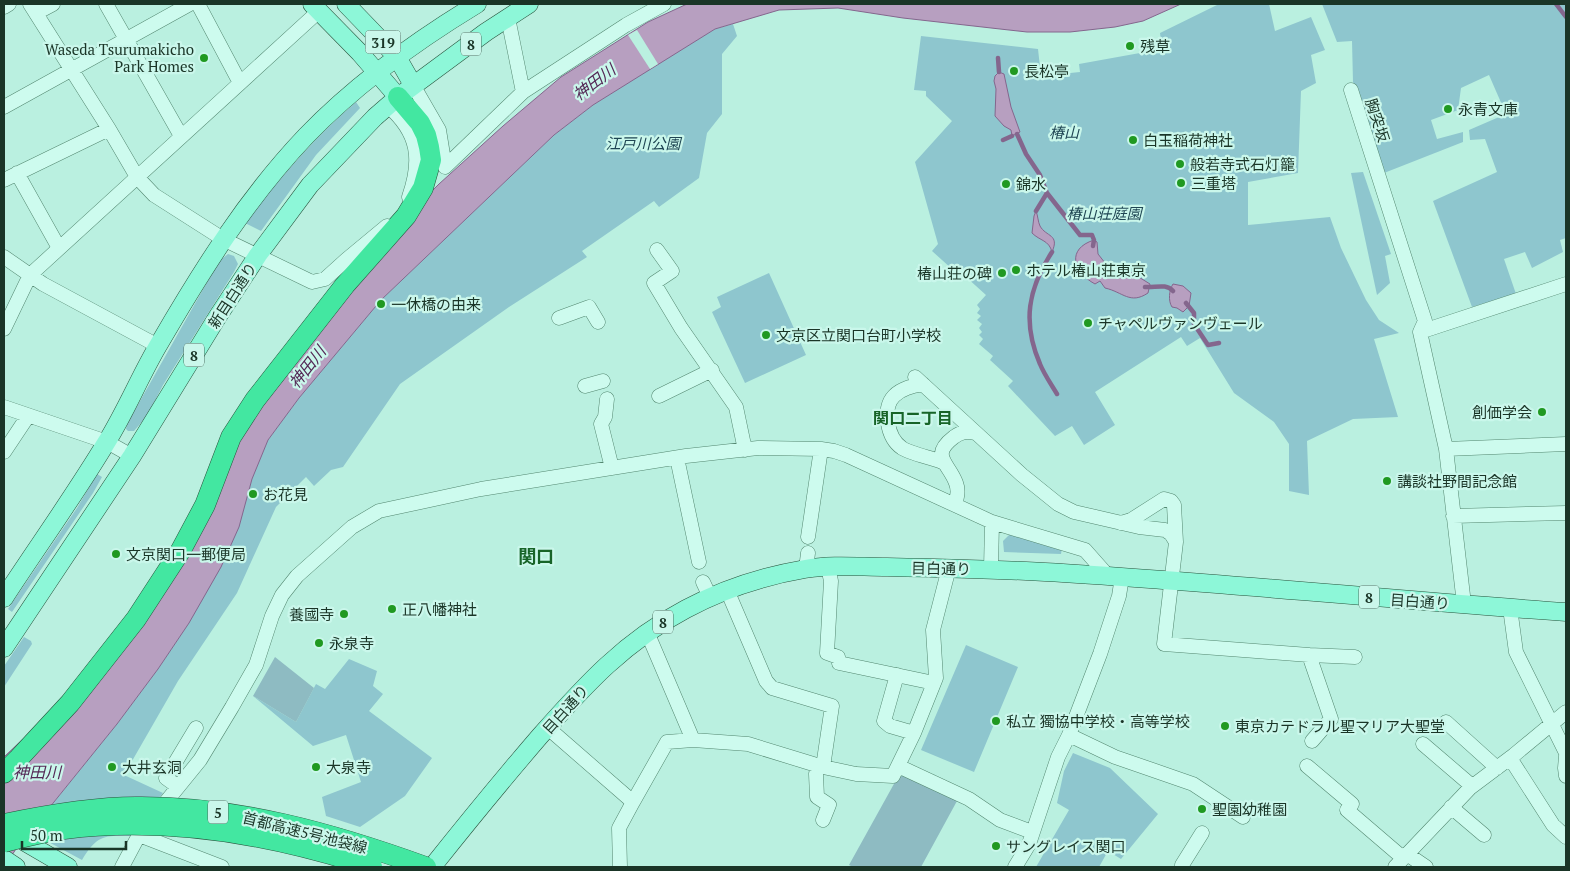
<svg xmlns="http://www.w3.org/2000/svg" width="1570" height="871" viewBox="0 0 1570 871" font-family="'PT Serif','Noto Sans JP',serif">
<rect width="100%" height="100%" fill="#baf0e0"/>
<path fill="#8ec6ce" d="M1219,4h50l6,27 36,-14 14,33 -14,5 5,28 -15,8 -3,82 -50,9v43l82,-8 11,31 25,52 13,20 20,13 -25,6 24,78 -45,2 -46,22 2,54 -20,-4v-47l-15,-22 -40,-29 -34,-55 -13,8 -6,-9 -86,55 20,33 -31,20 -12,-19 -17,10 -47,-50 5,-5 -23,-21 3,-4 -14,-12 4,-5 -4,-4 3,-3 -3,-4 3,-4 -5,-4 4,-4 -4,-3 3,-4 -3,-4 9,-10 -31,-28 -3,2 -20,-18 6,-7 -23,-82 37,-41 -26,-25v-5l-12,-1 7,-54 117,13 3,27 39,-4 -1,-8 83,-15 -2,-16z
M1322,4h244v234l-6,2 3,12 -31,16 -7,-16 -21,7 12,35 -44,13 -39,-106 64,-29 -12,-33 -15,1 -1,-10 37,-16 -17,-39 -28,13 -3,22 -27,10 6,19 26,-7v10l-79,31 -31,-91 -1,-41 -15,1z
M733,24l4,12 -15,18v60l-15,19 -8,45 -40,29 -5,-6 -72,50 5,6 -78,50 -109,77 -57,83 -12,3 -17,16 -8,-9 -30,30 -39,86 -59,88 -54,94 39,18 -18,23 -13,20c-28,-1 -35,-1 -50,24l-52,-28 87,-108 41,-55 31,-46 79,-183 31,-42 82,-98 173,-165 39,-30 65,-41 57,-35z
M356,102l4,6 -44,47 -55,76 -16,-8c33,-43 70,-86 111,-121z
M1363,172l28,82 -6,2 5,27 -13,12 -26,-122z
M228,254l6,2 4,8 -4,8 -71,113 -16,31 -13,15h-6l-2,-2 1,-5 92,-163z
M769,273l37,82 -61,28 -33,-71 9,-5 -4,-10z
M97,474l5,3 -9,16 -81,119 -4,-3 69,-101z
M1011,533l51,15 -1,6 -57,-2 -1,-11z
M24,637l7,4 1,3 -28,43v-21z
M966,645l52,22 -44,105 -53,-22z
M349,659l28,12 -4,15 10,8 -14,17 63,47 -27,38 -45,31 -34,-11 -4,-19 39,-15 -15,-47 -33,11 -60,-50 43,26 20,-38 9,5z
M1073,753l37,15 48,46 -37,45 -13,-8 -9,16h-63l33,-57 -12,-7 7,-32z"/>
<path fill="#8ebbc2" d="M275,657l39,31 -18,34 -43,-26z
M900,773l57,28 -36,66h-68l-4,-2z"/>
<path fill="#b79fc0" stroke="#84668d" d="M687,4h494l-38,17 -28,6 -45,5h-43l-27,-3 -97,-11 -65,-10 -59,2 -64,19 -122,76 -39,30 -173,165 -82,98 -31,42 -16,39 -13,48 -18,40 -32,56 -31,46 -41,55 -101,125 -12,18v-110l38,-36 75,-87 46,-63 44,-87 133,-202 99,-98 64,-58 58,-49 87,-55z
M999,72l5,2 7,33 9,25 -8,4 -1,-6 -7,-4 -9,-10 1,-27 -2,-8 1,-5z
M1036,211c2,5 2,11 4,15 6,11 20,8 12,26 -3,-12 -12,-11 -20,-19l2,-17z
M1094,240l3,2 1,12 11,14 8,5 12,-2 21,13 -2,9c-18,12 -25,-1 -43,-5l-5,-7 -5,3c-22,-12 -29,-35 -1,-44z
M1173,284l10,2 8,7 -2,13 -6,6 -6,-4 -5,-1c-4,-6 -3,-17 1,-23z"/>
<path fill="#baf0e0" d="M637,30l21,34 -8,5 -22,-34z"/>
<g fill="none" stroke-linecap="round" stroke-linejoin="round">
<path stroke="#84668d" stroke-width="4.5" d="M1556,4l10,13
M998,58l1,14
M1017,134l9,20 14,21 7,18 33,42h12l2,5 -1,6
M1003,140l9,-4
M1036,211l11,-18
M1052,252c-24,37 -30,70 -12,112 4,10 11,20 17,30
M1145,287c10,1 21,-4 28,4
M1186,303l8,10v11l14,21 11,-2"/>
<defs>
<path id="minor" d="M30,4l79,125 28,48 17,18 69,44 89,43 13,-3 21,-19 41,-34
M106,4l75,132
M198,4l42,79
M4,7l5,-3
M36,13l17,-9
M508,18l15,74
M413,85l26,45 6,37 78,-75 103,-67 38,-21
M1351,90l74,231 -5,11 26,117 18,155
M388,106c31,27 34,54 21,91
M4,107l186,-103
M17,173l42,75
M4,180l105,-51
M657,250l15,21 -18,12 27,45 55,79 9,43
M4,257l39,27 115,62
M559,318l30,-11 9,15
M4,329l26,-54 289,-264
M1420,332l146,-48
M915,377l107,98 36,29 16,8 65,15 26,3 6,4 5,8
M923,384c-10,2 -21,4 -29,12 -12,12 -7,42 8,52 7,5 30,10 40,14
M585,386l18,-5
M659,396l53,-26
M607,399l-2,18 -4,7 11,44
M4,407l103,35 25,14
M1446,449l120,-5
M4,452l24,-36
M677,458l22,104
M955,505c2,-8 4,-14 1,-22 -7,-20 -27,-27 -2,-46 7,-5 12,-6 21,-4
M1453,516l113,-3
M992,522l93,28 23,26
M1121,523l10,-3 33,-21 7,2 3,4 2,37 -12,102 145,11 22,64 -19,22
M808,537l13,-88
M828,567l3,14 -4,72 11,4 1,6 95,20
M806,569l2,-16
M703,582l7,15
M727,590l39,91 6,7 60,18 -9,61
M1510,608l6,44 50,101
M647,632l46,108 55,4 75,23 33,7 37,2 21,-43 22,-55 -3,-48 16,-62
M1309,655l46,2
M897,675l-13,46 6,5 24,7
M1446,722l51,46
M548,728l85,74 34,-60 26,-2
M1069,735l46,22 78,27 50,33
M1423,744l49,42
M1566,756l-1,12 1,8
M1510,758l43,67 13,12
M818,765l-2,9 1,23 12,8 -6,15
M898,766l71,33 31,21 32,12
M1307,766l45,38 -5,6 56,48
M177,786l-11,-8 30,-50
M1451,807l33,28
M139,835l83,32
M1407,854l19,13
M1182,865l20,-32
M122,867l17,-32 61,-75 32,-53 24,-42 16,-49 10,-21 15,-19 55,-49 27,-16 102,-22 205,-33 72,-8 63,1 13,2 12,4 146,67 -1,47
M620,867l-1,-39 14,-26
M1015,867l14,-23 29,-87 11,-22 31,-81 19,-58 3,-19
M1395,867l75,-79 44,-33 52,-43"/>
<path id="major" d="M312,4l48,49 38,44
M346,4l51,53 16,28
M4,598c34,-52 70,-102 102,-155 20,-32 34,-67 53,-99 43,-74 88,-146 147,-208 50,-52 110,-95 171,-132
M4,648l128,-192 86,-140 40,-61 52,-70 65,-68 23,-20 88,-65 43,-28
M25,842l43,25
M4,859l12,8
M432,867c35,-44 71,-88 108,-131 45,-51 85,-95 146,-127 37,-20 78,-33 119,-40 27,-5 55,-2 82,-2 53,1 105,2 158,5 174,10 347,28 521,40"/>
<path id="highway" d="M4,773l15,-15 51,-55 66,-84 45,-69 24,-45 26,-68 24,-37 90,-115 61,-69 17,-28 8,-28 -2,-13 -3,-12 -6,-12 -22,-26"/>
</defs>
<use href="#minor" stroke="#538770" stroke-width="15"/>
<use href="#major" stroke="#29543d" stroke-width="19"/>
<use href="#highway" stroke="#29543d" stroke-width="21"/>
<use href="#minor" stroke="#cdfbee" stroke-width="14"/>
<use href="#major" stroke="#8df7d8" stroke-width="18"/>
<use href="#highway" stroke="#43e7a1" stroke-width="20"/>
<defs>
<path id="highway-bridge" d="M4,824c43,-9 88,-17 132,-17 100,-1 196,26 290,60
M4,842c19,-5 40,-10 60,-13 105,-13 208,5 308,38"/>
</defs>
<use href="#highway-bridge" stroke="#29543d" stroke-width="21" stroke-linecap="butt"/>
<use href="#highway-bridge" stroke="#43e7a1" stroke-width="20"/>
</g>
<g fill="#209921" stroke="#caf7eb" stroke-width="2">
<circle cx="1130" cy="46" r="5"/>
<circle cx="204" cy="58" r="5"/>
<circle cx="1014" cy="71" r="5"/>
<circle cx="1448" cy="109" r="5"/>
<circle cx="1133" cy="140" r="5"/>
<circle cx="1180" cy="164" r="5"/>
<circle cx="1181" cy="183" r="5"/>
<circle cx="1006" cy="184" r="5"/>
<circle cx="1016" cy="270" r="5"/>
<circle cx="1002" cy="273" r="5"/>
<circle cx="381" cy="304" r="5"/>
<circle cx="1088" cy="323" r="5"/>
<circle cx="766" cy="335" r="5"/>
<circle cx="1542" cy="412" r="5"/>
<circle cx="1387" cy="481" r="5"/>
<circle cx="253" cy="494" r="5"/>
<circle cx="116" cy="554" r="5"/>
<circle cx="392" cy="609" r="5"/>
<circle cx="344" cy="614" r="5"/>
<circle cx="319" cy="643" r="5"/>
<circle cx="996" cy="721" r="5"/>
<circle cx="1225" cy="726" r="5"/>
<circle cx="112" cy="767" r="5"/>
<circle cx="316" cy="767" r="5"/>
<circle cx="1202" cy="809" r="5"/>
<circle cx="996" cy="846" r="5"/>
</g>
<g text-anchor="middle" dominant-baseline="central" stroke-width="4.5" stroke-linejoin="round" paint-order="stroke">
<g fill="#caf7eb" stroke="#4f6f62" stroke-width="1">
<rect x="365.5" y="30.5" width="35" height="23" rx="4"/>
<rect x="461" y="32.5" width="20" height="23" rx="4"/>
<rect x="184" y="343.5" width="20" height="23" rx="4"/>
<rect x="1359" y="585.5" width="20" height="23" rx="4"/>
<rect x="653" y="610.5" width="20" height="23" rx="4"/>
<rect x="208" y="800.5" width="20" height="23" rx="4"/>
</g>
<g font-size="14" font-weight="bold" fill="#1a3527">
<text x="383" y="42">319</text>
<text x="471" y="44">8</text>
<text x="194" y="355">8</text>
<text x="1369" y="597">8</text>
<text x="663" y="622">8</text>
<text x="218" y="812">5</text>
</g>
<g font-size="15" fill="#1a3527" stroke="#caf7eb" text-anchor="start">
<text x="1140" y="46">残草</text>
<text x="194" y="49" text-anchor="end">Waseda Tsurumakicho<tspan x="194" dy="17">Park Homes</tspan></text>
<text x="1024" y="71">長松亭</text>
<text x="1458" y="109">永青文庫</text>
<text x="1143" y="140">白玉稲荷神社</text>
<text x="1190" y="164">般若寺式石灯籠</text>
<text x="1191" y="183">三重塔</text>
<text x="1016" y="184">錦水</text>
<text x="1026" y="270">ホテル椿山荘東京</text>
<text x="992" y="273" text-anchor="end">椿山荘の碑</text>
<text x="391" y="304">一休橋の由来</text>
<text x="1098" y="323">チャペルヴァンヴェール</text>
<text x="776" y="335">文京区立関口台町小学校</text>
<text x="1532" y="412" text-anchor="end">創価学会</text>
<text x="1397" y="481">講談社野間記念館</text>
<text x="263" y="494">お花見</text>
<text x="126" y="554">文京関口一郵便局</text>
<text x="402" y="609">正八幡神社</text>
<text x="334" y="614" text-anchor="end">養國寺</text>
<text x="329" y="643">永泉寺</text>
<text x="1006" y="721">私立 獨協中学校・高等学校</text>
<text x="1235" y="726">東京カテドラル聖マリア大聖堂</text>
<text x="122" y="767">大井玄洞</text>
<text x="326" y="767">大泉寺</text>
<text x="1212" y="809">聖園幼稚園</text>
<text x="1006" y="846">サングレイス関口</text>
</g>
<g font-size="15" fill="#1a3527" stroke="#caf7eb">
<text transform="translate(1378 120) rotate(72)">胸突坂</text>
<text transform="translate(232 295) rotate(-57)">新目白通り</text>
<text transform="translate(941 568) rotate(1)">目白通り</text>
<text transform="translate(1420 601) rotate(4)">目白通り</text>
<text transform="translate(565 709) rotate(-48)">目白通り</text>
<text transform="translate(305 832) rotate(14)">首都高速5号池袋線</text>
</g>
<g font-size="15" font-style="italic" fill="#1f4553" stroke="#caf7eb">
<text x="1064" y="132">椿山</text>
<text x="643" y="143">江戸川公園</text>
<text x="1104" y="213">椿山荘庭園</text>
</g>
<g font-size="16" font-style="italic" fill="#542856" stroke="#caf7eb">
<text transform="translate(594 82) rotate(-37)">神田川</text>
<text transform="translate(307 367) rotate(-52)">神田川</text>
<text x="37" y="772">神田川</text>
</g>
<g font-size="16" font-weight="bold" fill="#176428" stroke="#caf7eb">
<text x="913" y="418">関口二丁目</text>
</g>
<g font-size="18" font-weight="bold" fill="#176428" stroke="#caf7eb">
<text x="536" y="556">関口</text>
</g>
</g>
<rect width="1570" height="871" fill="none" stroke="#1a3527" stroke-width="10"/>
<path d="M22 841v8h104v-8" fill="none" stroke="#1a3527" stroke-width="2.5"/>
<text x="30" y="841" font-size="15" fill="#1a3527" stroke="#caf7eb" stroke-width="4" paint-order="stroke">50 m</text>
</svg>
